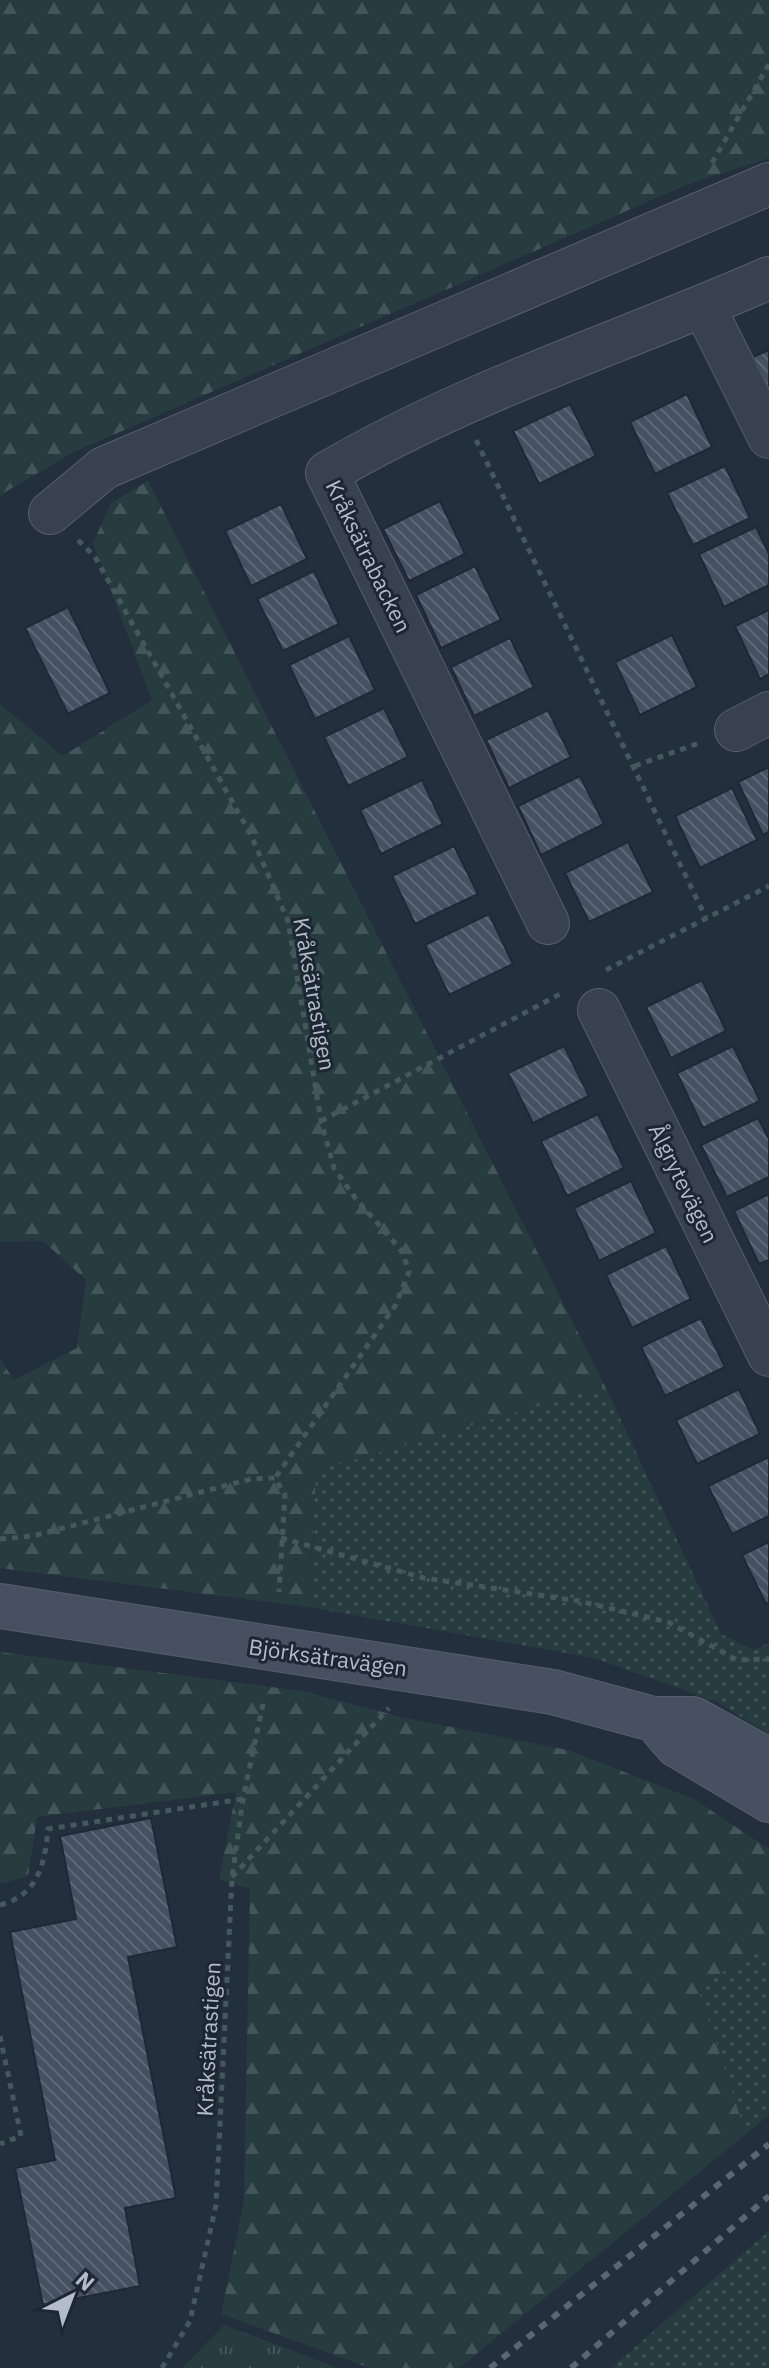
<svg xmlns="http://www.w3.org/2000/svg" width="769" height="2368" viewBox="0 0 769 2368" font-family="'IBM Plex Sans',sans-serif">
<defs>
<pattern id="grass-dots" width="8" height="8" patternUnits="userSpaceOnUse" patternTransform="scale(2)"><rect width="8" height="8" fill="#263c3f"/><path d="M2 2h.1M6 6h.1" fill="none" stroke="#435659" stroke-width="1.8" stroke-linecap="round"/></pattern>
<pattern id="forest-firs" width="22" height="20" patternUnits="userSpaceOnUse" patternTransform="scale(2)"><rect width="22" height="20" fill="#263c3f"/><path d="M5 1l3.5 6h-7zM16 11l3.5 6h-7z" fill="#435659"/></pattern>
<pattern id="park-tufts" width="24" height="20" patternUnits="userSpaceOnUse" patternTransform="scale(2)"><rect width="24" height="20" fill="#263c3f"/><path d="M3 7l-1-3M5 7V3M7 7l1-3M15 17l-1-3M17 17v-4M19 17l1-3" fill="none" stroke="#435659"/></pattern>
<pattern id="building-back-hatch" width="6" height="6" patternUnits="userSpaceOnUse" patternTransform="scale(2)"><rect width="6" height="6" fill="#455162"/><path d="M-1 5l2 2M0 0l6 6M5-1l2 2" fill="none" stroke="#5d6877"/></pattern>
</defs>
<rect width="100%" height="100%" fill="#242f3e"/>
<path fill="url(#grass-dots)" d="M605,1386l116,248 32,16 16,-7v91l-52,-32 -123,-44 -285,-51 7,-136z
M769,1947v168l-23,19 -49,-148z
M769,2231v137h-158z"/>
<path fill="url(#forest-firs)" d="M0,0h769v158l-83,27 -612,267 -74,43z
M148,481l457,905 -289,85 -7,136 -309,-39v-209l14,21 63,-32 9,-68 -43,-39 -43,1v-538l63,52 89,-56 -59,-157 18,-40z
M0,1652l302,39 103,27 163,32 126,49 75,50v98l-72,39 49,148 -287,234h-89l-149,-54 23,-113 6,-312 -31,-9 17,-88 -199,25 -9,59 -28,8z"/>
<path fill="url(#park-tufts)" d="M224,2325l114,43h-156z"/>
<path fill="url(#building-back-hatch)" stroke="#1f2835" stroke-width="2" d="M769,350v40l-16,-33z
M687,394l25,53 -57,27 -25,-52z
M570,404l26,52 -57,28 -26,-53z
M725,466l25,52 -57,27 -26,-52z
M440,501l25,53 -56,27 -26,-52z
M281,504l26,55 -56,27 -26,-55z
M756,527l13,27v31l-45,22 -25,-53z
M475,566l26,54 -60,28 -25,-53z
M314,571l25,53 -56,27 -26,-52z
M68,607l42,86 -42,21 -43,-86z
M769,610v64l-9,5 -25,-53z
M672,635l25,52 -57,28 -25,-53z
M349,636l26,54 -60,29 -26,-54z
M510,638l24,49 -60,29 -23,-49z
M384,708l24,49 -60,29 -24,-49z
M548,710l23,47 -62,31 -23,-48z
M769,767v65l-6,3 -25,-53z
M580,776l24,48 -63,31 -23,-49z
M422,780l21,44 -62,30 -21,-44z
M732,788l25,52 -57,28 -25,-52z
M628,842l25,50 -64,30 -24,-49z
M454,846l24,48 -63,30 -23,-48z
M489,914l24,50 -64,31 -24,-50z
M702,980l24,51 -55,27 -25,-51z
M564,1046l25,50 -56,27 -25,-50z
M733,1046l27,55 -57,27 -26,-55z
M598,1114l26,54 -57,28 -26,-55z
M758,1118l11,21v38l-42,20 -26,-52z
M631,1181l25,52 -57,28 -25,-53z
M769,1194v66l-10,4 -25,-53z
M666,1246l25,53 -59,29 -26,-53z
M701,1318l24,49 -60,29 -24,-49z
M739,1389l21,45 -63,30 -21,-44z
M769,1457v59l-37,18 -24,-48z
M769,1542v61l-3,1 -24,-49z
M151,1818l26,129 -49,10 48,241 -51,10 15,78 -97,19 -28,-137 40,-8 -45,-228 66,-13 -16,-83z"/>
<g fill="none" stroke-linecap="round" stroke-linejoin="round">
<defs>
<path id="street" d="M704,307l65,130
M50,513l54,-45 665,-284
M736,730l33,-17
M548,923l-221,-450c139,-82 294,-130 442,-195
M599,1010l170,345"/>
<path id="secondary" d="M0,1606l553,86 100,27h40l76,42
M663,1729l14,16 92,55"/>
</defs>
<use href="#street" stroke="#565f6c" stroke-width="44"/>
<use href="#secondary" stroke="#565f6c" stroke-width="46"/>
<path stroke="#44595c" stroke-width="5" stroke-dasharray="6 6" stroke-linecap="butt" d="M712,163l57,-99
M476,440l230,478
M78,540l17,17 156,278 37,86 33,200 13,47 22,31 46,52 7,21 -14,34 -120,172
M635,766l67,-24
M606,970l163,-84
M321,1121l241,-128
M281,1538l143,40 155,23 89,21 69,38 32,-1
M0,1539l33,-3 218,-57 24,-1 10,17 -6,97
M232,1877l157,-169
M0,1905c38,-10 45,-41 48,-76l195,-30
M0,2036l21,100 -21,8
M162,2368l28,-47 26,-116 16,-327 11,-79 20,-95"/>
<use href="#street" stroke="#38414e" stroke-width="42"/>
<use href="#secondary" stroke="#465061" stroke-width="44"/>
<path stroke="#5a6575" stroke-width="6" stroke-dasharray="8 8" stroke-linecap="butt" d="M490,2368l279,-224
M571,2368l198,-172"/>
</g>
<g text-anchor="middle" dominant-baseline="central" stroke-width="6" stroke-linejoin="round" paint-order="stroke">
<g font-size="22" fill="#b4bcc9" stroke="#1d2633">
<text transform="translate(369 556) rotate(64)">Kråksätrabacken</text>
<text transform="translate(315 994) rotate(80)">Kråksätrastigen</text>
<text transform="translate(684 1183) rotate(64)">Ålgrytevägen</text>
<text transform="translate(328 1657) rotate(8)">Björksätravägen</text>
<text transform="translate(208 2039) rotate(-87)">Kråksätrastigen</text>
</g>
</g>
<g transform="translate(72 2296) rotate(42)" stroke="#1d2633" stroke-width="6" paint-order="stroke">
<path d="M0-6L14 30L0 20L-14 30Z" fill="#b4bcc9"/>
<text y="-12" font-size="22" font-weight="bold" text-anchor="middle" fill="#b4bcc9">N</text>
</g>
</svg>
